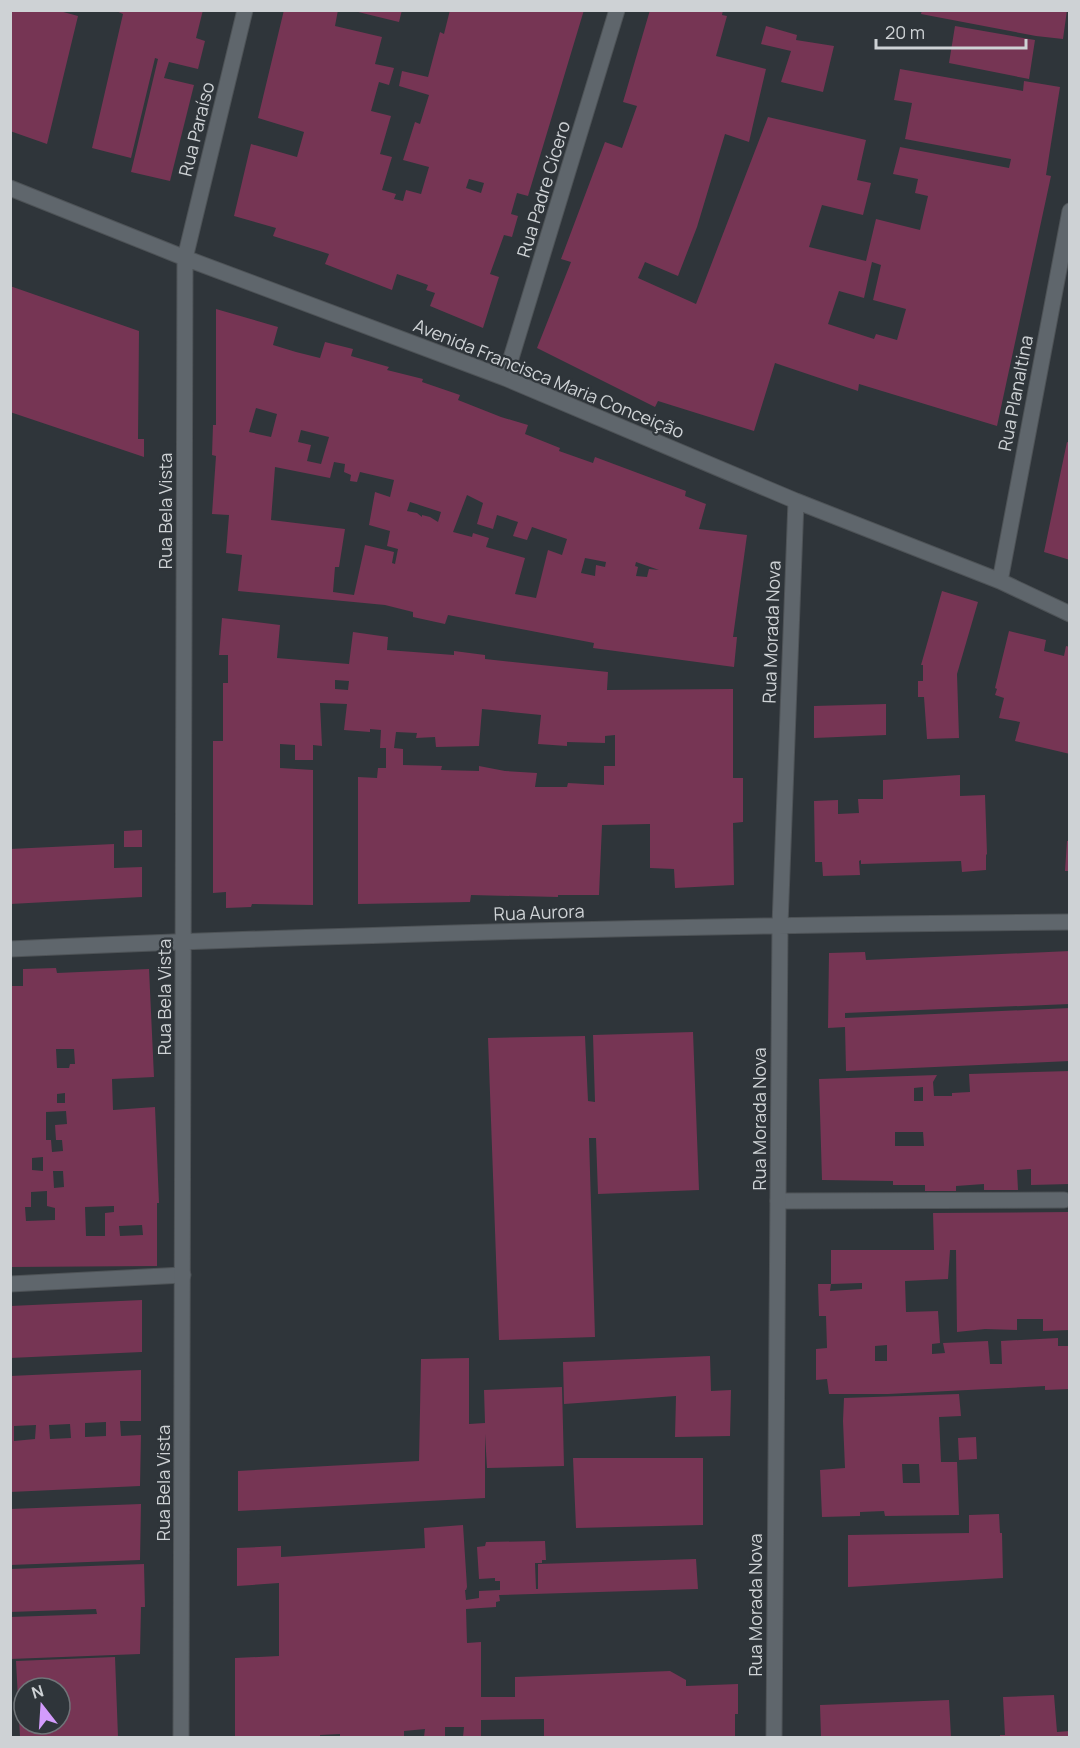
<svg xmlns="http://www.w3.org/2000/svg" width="1080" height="1748" viewBox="0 0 1080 1748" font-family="Manrope,sans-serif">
<rect width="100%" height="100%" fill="#2f353a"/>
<path fill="#763554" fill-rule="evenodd" d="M10,10h46l22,6 -31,128 -37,-13z
M114,10h89l-7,28 9,3 -7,28 -29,-7 -5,16 30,7 -24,96 -39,-9 27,-113 -3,-1 -24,100 -39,-10 31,-134z
M284,10h54l-3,16 47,11 -7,27 19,4 -5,17 -10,-3 -8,29 20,5 -11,38 12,3 -10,33 14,4 -2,5 9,2 3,-11 15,4 8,-27 -26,-7 12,-38 5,2 9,-29 -30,-9 3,-15 26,6 12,-45 4,2 6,-24h134l-56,186 -11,-3 -6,21 7,2 -6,21 -8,-2 -14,39 9,3 -16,51 -53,-22 5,-13 -9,-3 2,-5 -31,-11 -5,16 -67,-26 4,-10 -56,-18 3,-8 -42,-12 17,-72 46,13 7,-25 -46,-14zM469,179l15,4 -3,10 -15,-5z
M350,10h52l-3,12z
M650,10h73l-1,5 5,1 -11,40 50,13 -17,73 -24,-8 -28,93 -19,49 -33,-14 -7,16 58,26 72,-187 98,23 -9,40 14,3 -8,32 -41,-10 -13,42 57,14 10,-42 44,11 8,-34 -13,-3 3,-14 -25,-5 7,-27 109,21 2,-9 -106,-20 7,-36 -18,-3 6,-31 123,22 1,-10 36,6 -14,88 5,1 -54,250 -138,-42 -1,7 -83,-28 -21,68 -96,-30 -3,6 -118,-59 34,-86 -10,-3 44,-117 17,6 15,-42 -14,-4zM872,262l9,3 -8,35 33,9 -9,31 -21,-6 -2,5 -46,-15 11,-33 25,7z
M922,10h145l-4,29 -27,-3 -115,-22z
M766,26l31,9 -1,5 38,6 -11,46 -42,-10 10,-31 -30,-7z
M955,26l80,14 -6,39 -80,-16z
M10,286l129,45 -1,108h6v18l-134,-45z
M216,309l62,18 -5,18 23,7 24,6 5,-16 28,7 -2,7 38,11 -2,3 36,9 -1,3 38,13 -2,5 43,17 27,8 -3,9 35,14 -1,3 34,12 2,-6 91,34 -1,5 21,8 -7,25 48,6 -14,102h4l-3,30 -141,-19 1,-5 -146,-28 -3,9 -32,-7v-5l-28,-7 -147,-14 4,-36 -16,-2 3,-38 -17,-1 4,-58 -4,-1 1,-30h3zM256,408l21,6 -6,23 -22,-5zM301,430l28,7 -8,27 -14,-3 4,-16 -13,-3zM334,462l11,2 -1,8 7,3 -1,6 7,1 3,-10 34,8 -4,17 -15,-5 -6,33 21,6 -3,15 11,3 -3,15 -3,-1 2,-11 -29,-7 -11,50 -21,-3 2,-25h4l6,-38 -74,-9 4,-53 55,11zM467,495l16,8 -6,21 16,5 4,-14 21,7 -5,14 14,4 5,-13 35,12 -5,16 -14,-5 -12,48 -21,-4 10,-36 -39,-11 3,-9 -16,-5 -1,4 -19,-5zM410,502l31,10 -3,10 -8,-5 -8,-2v2l-5,-4 -10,-2zM585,558l21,4 -1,5 -9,-2 -1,11 -14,-3zM636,562l23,8 -10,-1 -2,8 -11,-1 2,-9 -3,-1z
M1067,442l3,1v117l-26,-8z
M942,591l36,11 -21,72 2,64 -32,1 -3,-42h-6v-16h5v-16h-2z
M222,618l58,7 -3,33 72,6 4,-32 35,5 -1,13 67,5v-4l31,4v4l123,13 -1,18 126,-1v89h10v44l-10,1 1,62 -59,3 -1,-19 -24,-1v-44l-48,1 -3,70h-41v2l-87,-2 -1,7 -112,2v-127l19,1 1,-10h8v-20h-6l1,-18 -11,-1v3l-26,-2 3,-26 -27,-1 2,43 -9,-1v15h-18v-15l-15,-1v24l33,2v135l-61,-1 -1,3 -25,1v-16l-13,1v-152h10v-58h5v-28h-9zM335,680l14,1 -1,9 -13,-1zM482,709l59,6 -3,29 29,2v-4l38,1v-7l10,-1v31h-11v19l-36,-2 -1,4h-32l2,-14 -32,-2 -26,-5v5l-38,-1 1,-4 -39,-1v-16l-9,-1 2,-16 21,1 -1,5 19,-1 1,10 43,-1z
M1009,631l37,9 -2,11 20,5 2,-10 4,1v107l-55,-13 5,-19 -21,-4 5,-20 -9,-3 2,-6 -2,-1z
M886,704v31l-72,3v-32z
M960,775v21l25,-1 2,59 -1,1v15l-24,2 -1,-11 -100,3v-4l-2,1 1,14 -37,1 -1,-14h-7l-1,-61 24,-1v14l21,-1 -1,-14h25v-19z
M142,830v17h-18v-16z
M1067,841h3v30h-5z
M114,844v24l28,-1v30l-132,7v-55z
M1070,951v53l-225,9v5l225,-10v53l-224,10 -1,-44 -17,1 1,-75 36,-1 1,8z
M56,968l1,5 92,-4 5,108 -42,2 1,31 42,-3 4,96h-2v63l-147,1v-281h13v-17zM56,1049h18l1,15h-5l-1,4h-12zM65,1093v10h-8v-9zM66,1111l1,13 -12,1 1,15h6l1,11 -11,1 -1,-12h-5v-28zM43,1157v14l-11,-1v-12zM53,1171h10l1,16 -10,1zM47,1191v15l8,2v12l-29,1 -1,-14h6v-15zM114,1206v6l-9,1v23h-19l-1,-29zM142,1225l1,10 -23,1 -1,-10z
M693,1032l6,158 -101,4 -2,-56h-7l6,199 -96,3 -11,-302 97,-2 3,65 7,1 -2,-67z
M1070,1071v113l-39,1v-16l-14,1 1,20h-34v-6l-28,2v5h-31v-6h-32v-4l-71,-1 -3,-101 118,-4 -4,7 1,14h18v-3l18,-1 -1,-18zM923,1087v14h-9v-13zM895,1132h28l1,14h-29z
M1070,1212v118l-27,1v-12h-26v11l-32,-1 -28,3 -1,-82h-6l-2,29 -43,2 1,31 32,-1 2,32 -8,1v10l13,-1 -2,-10 45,-2 2,23h12l-1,-23 57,-3v8h12v43l-25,1v-4l-157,8h-59l-2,-15 -11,1v-31l11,-1 -1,-32h-7l-1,-32h13l-1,7 32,-2v-6l-31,1v-34h103l-1,-37zM887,1345v16h-12v-15z
M142,1300v52l-132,6v-52z
M710,1356l1,35 20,-1 -1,46 -55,1 1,-41 -112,8 -1,-42z
M469,1358v66l16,-1 -1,-33 78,-3 2,79 -77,2 -2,-34v64l-247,13v-40l181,-10 2,-102z
M141,1370v51h-21l1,15 20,-1 -1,51 -130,6v-116zM106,1422v14l-21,1v-14zM70,1424l1,14 -21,1 -1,-14zM36,1425l-1,14 -21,2v-15z
M959,1394l2,22 -22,1 2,45h16l2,53 -74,1 -1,-5 -24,1v4l-38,1 -2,-47 25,-2 -2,-47 1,-23zM902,1464h17l1,19h-17z
M976,1437l1,22 -18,1 -1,-22z
M573,1458h130v67l-127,3z
M141,1504l-1,56 -130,5v-56z
M999,1514l1,19h2l1,45 -155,9v-52l121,-2v-18z
M463,1525l4,62 -1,3h-1l1,10 13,-2v-7l21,-1v-9h-5v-3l-16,1 -2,-32 8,-1 1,-4 59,-1 1,19h-4v3h-7l1,26h2v-25l158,-5 2,30 -199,6 1,6 -4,1v5l-30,2 1,34 14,-1v55h34v-20l155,-6 16,9v6l52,-2v30h-3v23h-191v-18l-63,1v17h-18l1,-10h-19v10h-21l1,-8 -21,2v6h-64v-3l-20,1v2h-85v-79l44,-2v-73l-42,3v-38l44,-2v11l144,-9 -1,-20z
M144,1564l1,43h-4l-1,47 -130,5v-42l87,-3 -1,-5 -86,3v-43z
M115,1657l3,80h-98l-4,-76zM24,1688h36v36h-36z
M1054,1695l3,37 13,-1v6h-70v-2h5l-2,-38z
M949,1700l2,37h-130l-1,-32z"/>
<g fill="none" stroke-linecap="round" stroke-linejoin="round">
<defs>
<path id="service" d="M778,1201l286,-1
M10,1284l173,-9"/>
<path id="minor" d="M10,188l175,70 320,120 291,123 204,80 70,33
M505,378l112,-368
M1000,581l70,-370
M10,949c353,-16 706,-24 1060,-27
M181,1738l4,-1480 60,-248
M774,1738l6,-813 16,-424"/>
</defs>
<use href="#service" stroke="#4e5357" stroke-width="17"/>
<use href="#minor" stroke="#4e5357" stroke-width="17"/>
<use href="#service" stroke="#5f666c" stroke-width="15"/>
<use href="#minor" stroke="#5f666c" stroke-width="15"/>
</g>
<g text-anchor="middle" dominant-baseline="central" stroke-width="4.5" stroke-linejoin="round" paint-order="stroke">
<g font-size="18" fill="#ced2d5" stroke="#2f353a">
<text transform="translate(196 129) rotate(-76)">Rua Paraíso</text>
<text transform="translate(543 189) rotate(-73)">Rua Padre Cícero</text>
<text transform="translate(549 378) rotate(22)">Avenida Francisca Maria Conceição</text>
<text transform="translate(1015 393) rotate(-79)">Rua Planaltina</text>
<text transform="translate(165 511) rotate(-90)">Rua Bela Vista</text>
<text transform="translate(771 632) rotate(-88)">Rua Morada Nova</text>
<text transform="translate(539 912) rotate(-2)">Rua Aurora</text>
<text transform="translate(164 997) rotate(-90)">Rua Bela Vista</text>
<text transform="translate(759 1119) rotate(-90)">Rua Morada Nova</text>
<text transform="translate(163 1483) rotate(-90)">Rua Bela Vista</text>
<text transform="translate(755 1605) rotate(-90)">Rua Morada Nova</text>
</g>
</g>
<rect width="1080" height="1748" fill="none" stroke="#ced2d5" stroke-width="24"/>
<g transform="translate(42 1706) rotate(343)"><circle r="28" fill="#2f353a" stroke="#6f7478" stroke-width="1.5"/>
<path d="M0-4.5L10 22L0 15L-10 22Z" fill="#d39cfc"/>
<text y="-9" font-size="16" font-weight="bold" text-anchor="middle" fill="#ced2d5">N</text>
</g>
<path d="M876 39v9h150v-9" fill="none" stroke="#ced2d5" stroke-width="3"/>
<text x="885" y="39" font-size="18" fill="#ced2d5" stroke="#2f353a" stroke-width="4.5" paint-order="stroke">20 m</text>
</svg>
